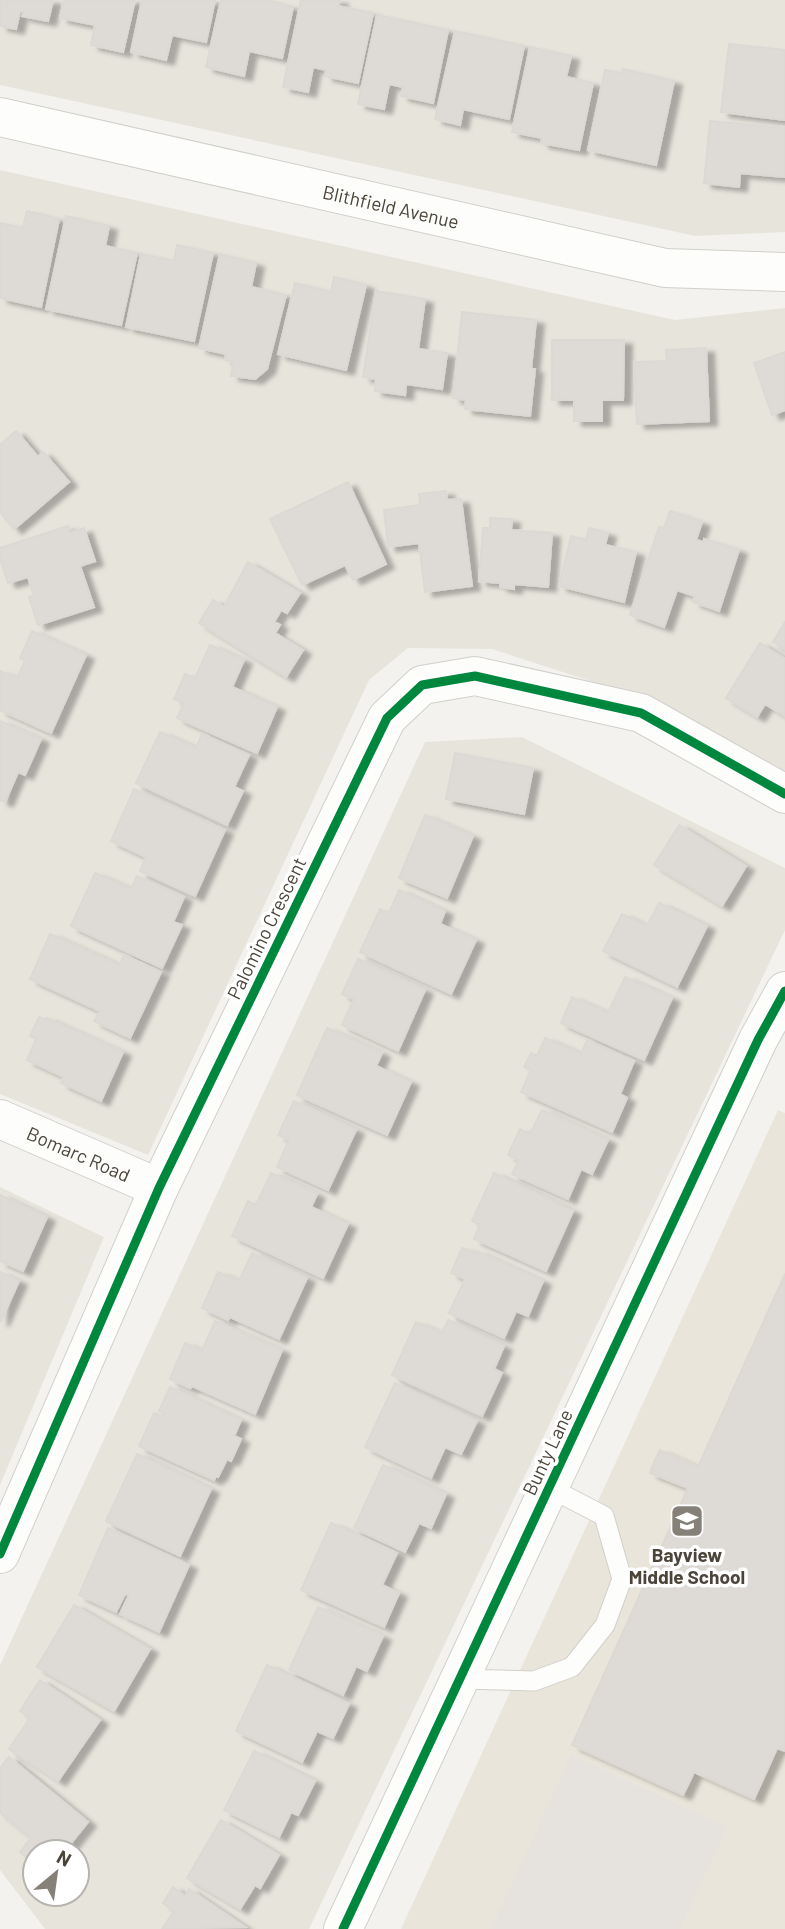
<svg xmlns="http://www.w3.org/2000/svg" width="785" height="1929" viewBox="0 0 785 1929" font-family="Barlow,sans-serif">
<defs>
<filter id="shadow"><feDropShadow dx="8" dy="4.5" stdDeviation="2" flood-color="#0004"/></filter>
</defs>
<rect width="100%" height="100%" fill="#f4f2ee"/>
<path fill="#e7e4dc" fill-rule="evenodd" d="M0,0h785v232l-90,4 -695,-151z
M0,170l675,150 110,-12v463l-121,-66 -172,-56 -84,-1 -39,32 -221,475 -148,-61z
M522,737l263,131v62l-476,999h-264l-45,-59v-205l425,-923zM35,1852h42v42h-42z
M0,1187l104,50 -104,248z"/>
<path fill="#eae5da" d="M778,1110l7,3v816h-384z"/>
<path fill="#e6e3df" d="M571,1755l156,72 -47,102h-189z"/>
<path fill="#dedbd6" stroke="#dcd9d4" stroke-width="2" filter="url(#shadow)" d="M0,0h53l-5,21 -26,-5 2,-4 -4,-1 -4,18 -16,-3z
M64,0h71l-12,52 -32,-7 4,-20 -35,-7z
M142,0h73l-9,42 -34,-7 -6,25 -35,-8z
M221,0h46l26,7 -11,51 -33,-7 -5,25 -38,-9z
M301,0h39l-2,6 35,7 -15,70 -33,-7 1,-6 -13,-3 -5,25 -25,-5z
M377,15l71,15 -15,73 -32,-7 2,-9 -14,-3 -5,25 -26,-5z
M455,31l69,15 -15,73 -46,-10 -3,16 -25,-6z
M729,44l56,6v70l-64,-8z
M530,47l41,9 -5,21 27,6 -14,67 -38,-7 1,-5 -30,-6z
M623,69l51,12 -18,84 -68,-15 17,-80 17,3z
M710,121l75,7v49l-45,-4 -1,14 -35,-4z
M27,211l32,8 -18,88 -41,-9v-75l23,5z
M66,216l43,10 -4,20 32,7 -16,72 -75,-16z
M177,245l36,8 -19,88 -68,-14 15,-73 33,7z
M220,254l36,9 -5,24 35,8 -19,74 -12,10 -24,-3 3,-14 -9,-2 1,-6 -27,-6z
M334,277l32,8 -20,85 -68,-16 17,-71 36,9z
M376,291l49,8 -7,50 29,4 -5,36 -36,-5 -1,11 -30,-4 1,-12 -13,-2z
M462,312l74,8 -5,49h4l-5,47 -65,-7 1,-9 -13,-2z
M552,340h72l-1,60h-21v21h-28v-21h-22z
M706,348l3,73 -72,3 -3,-62 33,-1 -1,-11z
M785,352v58l-13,5 -18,-52z
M16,431l22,26 5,-5 26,30 -55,47 -14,-17v-67z
M348,482l38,82 -33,16 -8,-15 -43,20 -32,-66z
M446,491l1,9 14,-1 11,87 -47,6 -6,-49 -31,4 -4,-37 36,-5 -1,-11z
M670,511l32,11 -6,18 8,2v-3l35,11 -20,61 -26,-9 2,-6 -18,-6 -13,37 -34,-12 29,-88 5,1z
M490,518l22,1 -1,11 41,3 -4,54 -34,-3v5l-14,-2v-4l-21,-2 4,-53h7z
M68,526l2,7 14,-5 11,33 -15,5 14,41 -56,18 -9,-28 5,-1 -6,-19 -20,6 -8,-24v-11z
M589,528l19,5 -3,12 31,7 -12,50 -65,-16 12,-50 15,4z
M248,562l52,31 -13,20 -6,-3 -7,12 6,3 -5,8 28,17 -17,27 -87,-54 14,-23 11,7z
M785,622v27l-12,-7z
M32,631l54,24 -35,78 -51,-23v-39l17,7 8,-17 -5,-3z
M760,643l25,16v57l-20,-12 -8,13 -31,-19z
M210,645l34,15 -12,27 45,20 -20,46 -80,-35 7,-15 -10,-4 11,-25 10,4z
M0,721l41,18 -16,36 -7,-3 -13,30 -5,-2z
M160,732l36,16 6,-14 47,21 -15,32 9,4 -16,34 -91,-42z
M455,753l78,15 -9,46 -78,-15z
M134,789l91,41 -30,66 -55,-25 6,-14 -35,-16z
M425,815l48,21 -26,62 -48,-20z
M679,825l67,41 -24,40 -68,-41z
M95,873l36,16 6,-13 47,21 -11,25 9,3 -20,43 -91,-42z
M399,890l46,21 -5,13 36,16 -25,54 -91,-42 20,-43 9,4z
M659,903l48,23 -30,61 -74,-36 19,-37 25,12z
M50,934l69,31 5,-10 37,17 -31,66 -36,-17 6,-10 -70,-32z
M358,959l67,31 -27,61 -56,-26 12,-26 -12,-5z
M625,977l47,21 -28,62 -83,-37 11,-26 36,16z
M39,1017l7,3 1,-2 76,34 -22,49 -40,-18 3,-6 -37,-17 9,-21 -6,-3z
M327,1028l55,25 -6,13 35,16 -24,53 -90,-40z
M545,1038l36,16 6,-14 47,21 -14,33 7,4 -15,34 -91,-40 10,-22 -7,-3 7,-14 6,3z
M294,1101l62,29 -28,60 -51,-23 12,-27 -11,-5z
M542,1110l66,30 -16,34 -11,-5 -13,30 -56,-25 7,-14 -11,-5 12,-26 10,5z
M271,1173l46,21 -6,13 37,17 -25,54 -91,-42 16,-35 8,4z
M494,1173l79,38 -27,60 -72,-32 6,-14 -8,-4z
M0,1195l47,22 -24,54 -23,-10z
M462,1248l14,6 1,-3 66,30 -15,35 -12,-5 -12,27 -55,-25 16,-34 -14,-6z
M252,1253l55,25 -28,61 -49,-22 -2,3 -26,-12 16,-36 21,9z
M0,1272l19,9 -18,40h-1z
M785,1274v477l-8,-3 -23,51 -60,-27 -11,23 -111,-50 116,-257 -38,-15 5,-13 5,-10 38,17z
M448,1320l56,26 -10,23 8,4 -20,43 -90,-41 24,-53 26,11z
M215,1321l67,29 -27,64 -63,-28 -2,2 -20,-9 15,-36 17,8z
M395,1383l82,38 -16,33 -16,-7 -14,31 -66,-31z
M170,1387l71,33 -7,16 7,3 -10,22 -4,-2 -9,18 -2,-1 -2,4 -75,-34 15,-33 8,3 2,-3 -5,-2z
M137,1454l74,35 -31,67 -74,-35z
M383,1465l63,29 -15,34 -12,-5 -14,29 -51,-24z
M331,1523l66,30 -15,32 17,8 -15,34 -83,-37z
M108,1528l81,37 -30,67 -39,-18 9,-19 -4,-1 -9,18 -37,-17z
M74,1605l76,44 -36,62 -77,-44z
M318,1607l65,29 -16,35 -11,-5 -13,29 -54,-25z
M267,1665l82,39 -16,34 -16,-7 -15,31 -66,-31z
M40,1680l60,40 -42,61 -49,-32 21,-31 -10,-7z
M254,1751l61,30 -17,34 -7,-3 -12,25 -55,-27z
M9,1757l79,65 -24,30h-29v12l-15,-12 11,-14 -31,-25v-45z
M221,1820l58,35 -19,33 -5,-3 -15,24 -53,-31z
M173,1887l12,9 4,-7 56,38 -83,2 12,-18 -11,-8z"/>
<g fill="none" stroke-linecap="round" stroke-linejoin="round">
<defs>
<path id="service" d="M459,1679l75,2 38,-14 33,-42 17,-46 -18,-63 -54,-28"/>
<g id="minor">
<path id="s1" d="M0,117l665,151 120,4"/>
<path id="s2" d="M0,1119l159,69"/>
<path d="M0,1554l159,-366 228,-470 35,-33 53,-9 166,37 144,81"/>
<path d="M343,1929l415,-889 27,-49"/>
</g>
</defs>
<use href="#service" stroke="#d2d0cb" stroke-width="21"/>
<use href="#minor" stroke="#d2d0cb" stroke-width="40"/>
<use href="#service" stroke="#fdfdfc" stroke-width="19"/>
<use href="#minor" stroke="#fdfdfc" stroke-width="38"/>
<defs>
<path id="cycleway" d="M0,1554l159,-366 228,-470 35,-33 53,-9 166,37 144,81
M343,1929l415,-889 27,-49"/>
</defs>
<use href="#cycleway" stroke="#fff" stroke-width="13"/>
<use href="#cycleway" stroke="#00873e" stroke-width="9"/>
</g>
<defs>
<symbol id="school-square" viewBox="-11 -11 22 22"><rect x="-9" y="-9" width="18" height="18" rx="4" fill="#868178" stroke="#fff"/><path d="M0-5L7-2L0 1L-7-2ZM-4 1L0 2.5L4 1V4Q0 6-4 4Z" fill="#fff"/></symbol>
</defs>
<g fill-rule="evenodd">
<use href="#school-square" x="668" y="1502" width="38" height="38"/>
</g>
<g text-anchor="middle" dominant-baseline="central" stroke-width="7" stroke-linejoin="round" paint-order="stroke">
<g font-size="19" fill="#4b4439" stroke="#fff">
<text stroke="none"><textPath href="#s1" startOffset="401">Blithfield Avenue</textPath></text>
<text transform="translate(266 928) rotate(-64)">Palomino Crescent</text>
<text stroke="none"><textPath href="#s2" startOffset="86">Bomarc Road</textPath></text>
<text transform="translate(547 1452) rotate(-65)">Bunty Lane</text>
</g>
<g font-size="19" font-weight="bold" fill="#4b4439" stroke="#fff">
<text x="687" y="1554">Bayview<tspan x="687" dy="22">Middle School</tspan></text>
</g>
</g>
<g transform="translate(56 1873) rotate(29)"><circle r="33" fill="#ffffff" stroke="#b7b4b0" stroke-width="2"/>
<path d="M0-5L12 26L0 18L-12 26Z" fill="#868178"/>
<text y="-10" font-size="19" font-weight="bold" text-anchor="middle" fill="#4b4439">N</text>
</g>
</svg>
